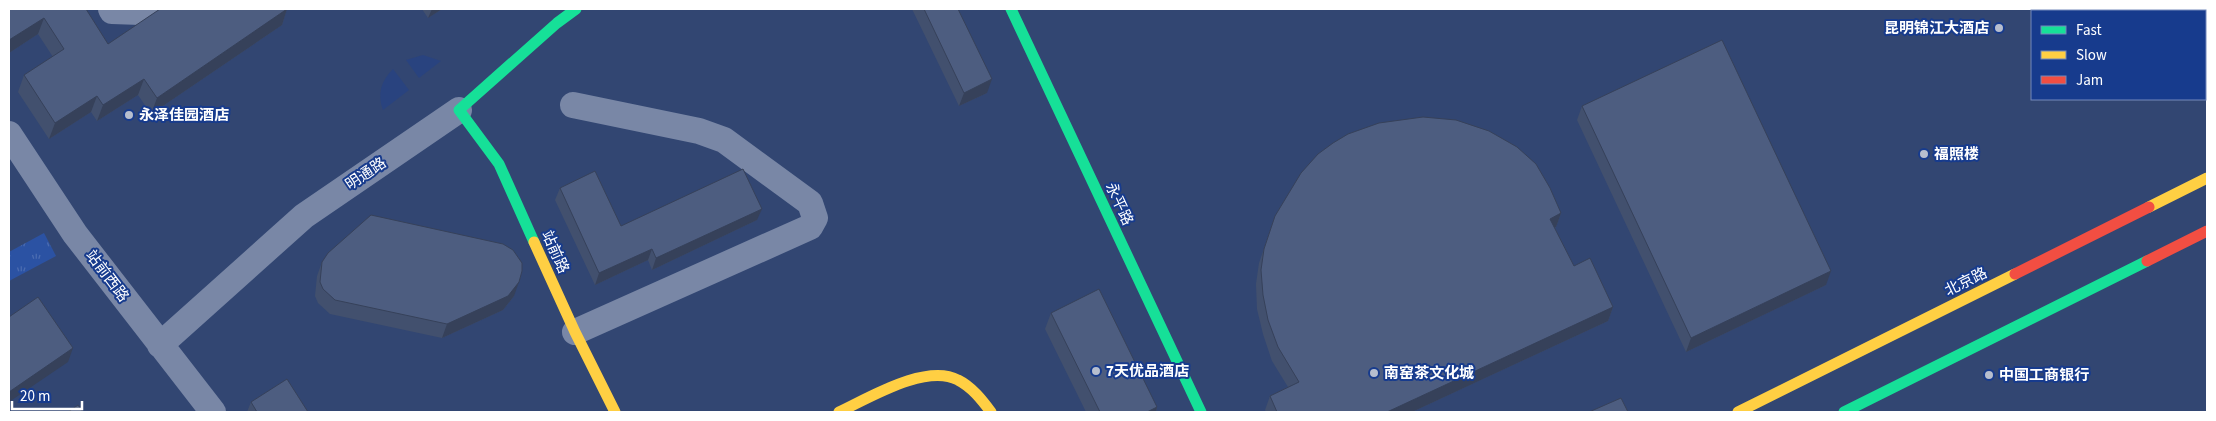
<svg xmlns="http://www.w3.org/2000/svg" width="2216" height="421" viewBox="0 0 2216 421" font-family="'Source Sans 3','Noto Sans SC',sans-serif">
<defs>
<pattern id="grass-tufts" width="24" height="20" patternUnits="userSpaceOnUse" patternTransform="scale(1.25)"><rect width="24" height="20" fill="#2b52a3"/><path d="M3 7l-1-3M5 7V3M7 7l1-3M15 17l-1-3M17 17v-4M19 17l1-3" fill="none" stroke="#4b6cb1"/></pattern>
</defs>
<rect width="100%" height="100%" fill="#324672"/>
<path fill="url(#grass-tufts)" d="M44,233l12,23 -47,25v-29z"/>
<path fill="#29437f" d="M423,55l18,6 -22,17 -13,-18z
M393,69l16,21 -26,20c-6,-16 -2,-29 10,-41z"/>
<g fill="none" stroke-linecap="round" stroke-linejoin="round">
<path stroke="#7987a6" stroke-width="26" d="M111,9l1,2 29,1 5,-3
M573,105l126,26 25,9 86,63 5,15 -5,9 -235,105
M9,134l66,100 138,178
M160,345l144,-129 155,-106"/>
<path stroke="#16e098" stroke-width="11" d="M1011,9l190,403
M2206,9l1,1
M534,242l-35,-78 -40,-54 98,-87 19,-14
M1844,412l303,-151"/>
<path stroke="#ffcf43" stroke-width="11" d="M2149,207l58,-29
M534,242l41,90 40,80
M839,412c30,-14 87,-49 119,-32 14,7 24,20 33,32
M1738,412l277,-138"/>
<path stroke="#f24e42" stroke-width="11" d="M2147,261l60,-30
M2015,274l134,-67"/>
</g>
<path fill="#42506e" d="M9,9h77l22,35 179,-35 -5,16 -131,89 -13,-19 -41,26 -6,-9 -42,27 -31,-47 6,-17 29,-18 -15,-23 -29,19z
M422,9h20l-14,9z
M912,9h46l29,84 -28,13z
M1582,106l244,179 -140,67 -109,-232z
M560,188l61,38 136,-6 -105,50 -4,-10 -53,25 -40,-85z
M1561,213l-5,14 -1,1 19,38 39,41 -5,14 -196,91h-146l-1,-2 5,-14 18,-9 -16,-26 -9,-27 -6,-25 -1,-25 3,-21 16,-47z
M322,262l192,34 -11,14 -61,28 -112,-24 -12,-11 -3,-7 2,-20z
M1051,313l106,94 -1,5h-70l-41,-83z
M251,402l57,10h-61z"/>
<path fill="#36415a" d="M287,9l-5,16 -131,89 6,-16z
M432,9h10l-14,9z
M44,18l-6,16 -29,19v-13z
M144,79l-6,16 -41,26 6,-16z
M992,79l-5,14 -28,13 5,-13z
M97,96l-6,16 -42,27 6,-16z
M762,209l-5,11 -105,50 4,-12z
M1561,213l-5,14 -11,6 5,-14z
M652,249l-4,11 -53,25 4,-12z
M1831,271l-5,14 -140,67 5,-14z
M519,282l-5,14 -11,14 -61,28 5,-14z
M1613,307l-5,14 -196,91h-25z
M73,348l-5,14 -59,40v-10z
M1157,407l-1,5h-9z"/>
<path fill="#4d5d80" stroke="#36415a" d="M9,9h77l22,35 52,-35h127l-130,89 -13,-19 -41,26 -6,-9 -42,27 -31,-48 40,-26 -20,-31 -35,22z
M924,9h34l34,70 -28,14z
M1722,40l109,231 -140,67 -109,-232z
M1423,117l33,3 33,11 28,16 19,17 14,24 11,25 -11,6 24,47 16,-8 23,49 -226,105h-110l-7,-16 29,-14 -21,-35 -10,-27 -5,-25 -2,-25 3,-21 11,-33 26,-43 17,-19 15,-11 15,-9 31,-11z
M743,169l19,40 -106,49 -4,-9 -53,24 -39,-85 35,-17 26,55z
M371,215l132,29 10,6 9,13v8l-3,11 -11,14 -61,28 -112,-24 -12,-11 -3,-7 2,-20 6,-9z
M1099,289l58,118 -10,5h-47l-49,-99z
M38,297l35,51 -64,44v-75z
M287,379l21,33h-51l-6,-10z
M1621,398l7,14h-39z
M78,405l5,7h-15z"/>
<g fill="#b7bece" stroke="#173b8d" stroke-width="2">
<circle cx="1999" cy="28" r="5"/>
<circle cx="129" cy="115" r="5"/>
<circle cx="1924" cy="154" r="5"/>
<circle cx="1096" cy="371" r="5"/>
<circle cx="1374" cy="373" r="5"/>
<circle cx="1989" cy="375" r="5"/>
</g>
<g text-anchor="middle" dominant-baseline="central" stroke-width="4" stroke-linejoin="round" paint-order="stroke">
<g font-size="15" font-weight="bold" fill="#fff" stroke="#173b8d" text-anchor="start">
<text x="1989" y="28" text-anchor="end">昆明锦江大酒店</text>
<text x="139" y="115">永泽佳园酒店</text>
<text x="1934" y="154">福照楼</text>
<text x="1106" y="371">7天优品酒店</text>
<text x="1384" y="373">南窑茶文化城</text>
<text x="1999" y="375">中国工商银行</text>
</g>
<g font-size="15" fill="#fff" stroke="#173b8d">
<text transform="translate(366 174) rotate(-34)">明通路</text>
<text transform="translate(1119 204) rotate(65)">永平路</text>
<text transform="translate(555 252) rotate(66)">站前路</text>
<text transform="translate(107 276) rotate(53)">站前西路</text>
<text transform="translate(1966 282) rotate(-26)">北京路</text>
</g>
</g>
<rect width="2216" height="421" fill="none" stroke="#ffffff" stroke-width="20"/>
<rect x="2031" y="10" width="175" height="90" fill="#173b8d" stroke="#7489bb"/>
<rect x="2041" y="26" width="25" height="8" fill="#16e098" stroke="#7489bb"/>
<text x="2076" y="35" font-size="15" fill="#ffffff">Fast</text>
<rect x="2041" y="51" width="25" height="8" fill="#ffcf43" stroke="#7489bb"/>
<text x="2076" y="60" font-size="15" fill="#ffffff">Slow</text>
<rect x="2041" y="76" width="25" height="8" fill="#f24e42" stroke="#7489bb"/>
<text x="2076" y="85" font-size="15" fill="#ffffff">Jam</text>
<path d="M12 401v8h70v-8" fill="none" stroke="#ffffff" stroke-width="2.5"/>
<text x="20" y="401" font-size="15" fill="#ffffff" stroke="#173b8d" stroke-width="4" paint-order="stroke">20 m</text>
</svg>
